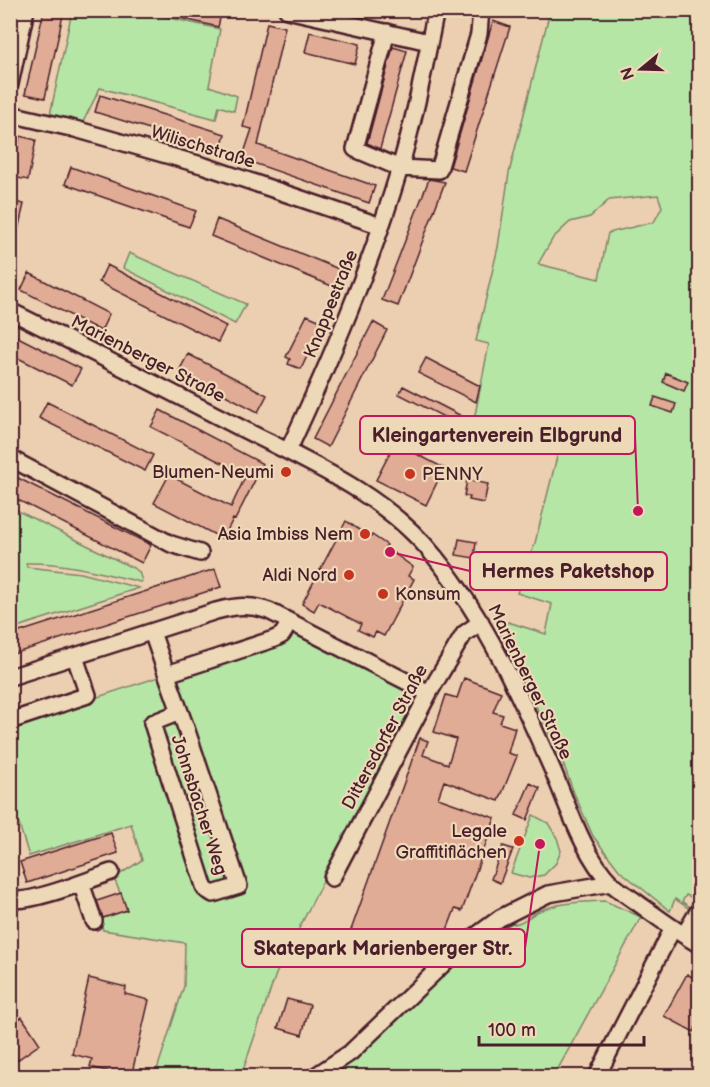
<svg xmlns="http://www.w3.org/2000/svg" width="710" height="1087" viewBox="0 0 710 1087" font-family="'Balsamiq Sans',sans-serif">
<rect width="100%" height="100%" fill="#ebcfb0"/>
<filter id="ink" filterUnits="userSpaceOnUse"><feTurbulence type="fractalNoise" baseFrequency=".0167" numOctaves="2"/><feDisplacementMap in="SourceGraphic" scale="12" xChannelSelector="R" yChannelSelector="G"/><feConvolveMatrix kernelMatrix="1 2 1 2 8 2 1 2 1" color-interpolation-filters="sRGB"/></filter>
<g filter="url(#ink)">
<path fill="#b6e6a6" stroke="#808268" stroke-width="1.5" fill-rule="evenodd" d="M72,11h66l82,18 -11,57 28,10 -3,15 -15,-5 -3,13 -116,-31 -17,34 -33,-7z
M550,11h149l1,882 -3,-1 -4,6 -7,-3 -4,7 13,8 -3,1 -17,-12 -5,12 -51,-41 -26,-34 -19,-43 -11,-30 -62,-130 7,-11 38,12 6,-30 -35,-11 18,-50 27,-106 -88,-17 15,-76 -13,-3 22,-94 11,-74zM658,195l4,12 -8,15 -46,11 -9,46 -61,-15 15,-26 17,-16 20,-5 19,-17z
M129,253l117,51 -11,20 -112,-56z
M10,507l125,62 4,3 3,9 -2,1c-37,-9 -75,-20 -114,-19l1,4 54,6 58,15 -128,41z
M292,633l117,60 4,5 -1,7 -136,269 -35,102h-86l29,-90 1,-43 -82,-13 -3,-11 27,-9 -13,-32 28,-18 -11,-36 -102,32 -18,-57 -1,-73z
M533,815l15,8 9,15 4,13 -5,12 -12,12 -15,3 -18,-5z
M605,901l36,16 -87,159h-218l15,-18 123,-113 40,-23v2c14,-3 14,-8 25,-13 20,-9 45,-9 66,-10z"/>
<path fill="#e1ac95" stroke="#4a1f2b" stroke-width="1.5" d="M44,10h20l-19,88 -20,-4z
M164,10h58l-4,17 -55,-13z
M493,21l17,6 -46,144 -14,-4z
M267,23l18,4 -27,118 117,41 -6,17 -127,-44 10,-30 -9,-2z
M310,32l50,12 -5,20 -50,-12z
M393,47l14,4 -27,98 -13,-6z
M100,95l125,39 -5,17 -125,-39z
M20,136l16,4 -8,40 -16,-3z
M71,167l125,44 -7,16 -124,-43z
M429,179l16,3 -47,124 -16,-6z
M10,201l14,3 -10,44h-4z
M217,219l124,51 -7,17 -123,-51z
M107,265l119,61 -8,16 -119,-60z
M29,273l80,41 -8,17 -80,-41z
M307,315l16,7 -22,47 -13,-5 2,-5 -4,-2z
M373,322l14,8 -59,117 -15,-8z
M10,333l71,36 -9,16 -62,-31z
M188,354l79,41 -9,17 -79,-41z
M426,358l54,28 -4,16 -58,-29z
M666,373l22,9 -4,9 -21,-9z
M403,386l70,36 -2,9 -72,-37z
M655,397l21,7 -3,9 -21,-7z
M47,402l106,53 -8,16 -106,-53z
M160,410l103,54 -28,56 -2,-1 -10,20 -69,-36 15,-28 62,32 15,-32 -95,-48z
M395,443l49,25 -18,37 -50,-25z
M10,474l141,71 -9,18 -132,-67z
M467,480l21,4 -4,19 -15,-3 1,-3 -6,-1z
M346,521l24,16 2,-2 15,10 -2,2 28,20 -5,9 6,3 -30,57 -8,-4 -3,5 -15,-7 3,-6 -42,-22 -5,9 -12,-7z
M459,539l17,3 -2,16 -18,-3z
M215,569l6,18 -211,68v-20z
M464,678l37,14 -8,20 10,3 -3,8 15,5 -7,25 9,3 -18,45 -55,-20 -6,17 57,20 -33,93 -7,-2 -11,29 -17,13 -13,-16 -5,15 -58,-20 69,-192 8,3 -5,14 25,9 8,-25 -22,-7 12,-37 11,3z
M530,783l10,5 -13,32 -11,-5z
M111,833l7,20 -91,30 -7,-21z
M503,846l10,3 -13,34 -9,-4z
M121,893l6,17 -24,8 -6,-17z
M687,974l12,7v40l-5,11 -30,-16z
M89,978l37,9 -1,7 24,6 -18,77 -41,-10 2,-8 -20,-5z
M287,999l23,6 -8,30 -24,-7z
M22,1017l18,27 -30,21v-40z"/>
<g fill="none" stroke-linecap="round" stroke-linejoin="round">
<defs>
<path id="minor" d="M287,10l142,32
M387,32l-32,117 45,19 39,2 40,-136 2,-24
M10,84l16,-74
M10,114l65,15 130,37 176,60
M10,311c75,37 149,75 223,113 72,37 150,68 202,133 52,64 85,139 118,214 15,35 31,85 58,112 7,7 16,12 24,18 21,15 42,31 65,44
M288,451c43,-92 82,-183 111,-280 16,-53 26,-107 37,-161
M10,458l161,86 29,9
M152,632c11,32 22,64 34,96l53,158 -26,8 -8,-5 -53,-166 28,-11
M167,674l107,-35 8,-4 8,-13
M10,677l206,-66c19,-5 34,-7 53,0l160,82
M10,721l78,-26 -13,-38
M332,878l97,-185 35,-59 17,-12
M81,883l13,38
M10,899c17,6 82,-20 101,-27
M684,935l16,-27
M315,1076l35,-23 112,-107 38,-28 48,-24 63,-11
M597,1076l76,-148"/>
</defs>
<use href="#minor" stroke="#4a1f2b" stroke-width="20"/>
<use href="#minor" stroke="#edd8b7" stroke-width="15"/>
</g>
</g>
<g fill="#c8321e" stroke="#edd8b7" stroke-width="2">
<circle cx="286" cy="472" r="6"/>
<circle cx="410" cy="474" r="6"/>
<circle cx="365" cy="534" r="6"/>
<circle cx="349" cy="575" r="6"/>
<circle cx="383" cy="594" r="6"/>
<circle cx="519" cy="841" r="6"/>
</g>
<g text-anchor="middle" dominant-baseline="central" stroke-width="4.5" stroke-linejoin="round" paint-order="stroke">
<g font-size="18" fill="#4a1f2b" stroke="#edd8b7">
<text transform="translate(203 147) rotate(17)">Wilischstraße</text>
<text transform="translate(331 304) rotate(-68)">Knappestraße</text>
<text transform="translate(148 359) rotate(27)">Marienberger Straße</text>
<text transform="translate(530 682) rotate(64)">Marienberger Straße</text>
<text transform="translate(385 737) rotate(-62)">Dittersdorfer Straße</text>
<text transform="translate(199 805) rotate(72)">Johnsbacher Weg</text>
</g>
<g font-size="18" fill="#4a1f2b" stroke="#edd8b7" text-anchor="end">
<text x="274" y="472">Blumen-Neumi</text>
<text x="422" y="474" text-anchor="start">PENNY</text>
<text x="353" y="534">Asia Imbiss Nem</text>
<text x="337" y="575">Aldi Nord</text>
<text x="395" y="594" text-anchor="start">Konsum</text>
<text x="507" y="831">Legale<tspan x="507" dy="21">Graffitiflächen</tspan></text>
</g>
</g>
<path fill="none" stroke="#c2185b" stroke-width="2" d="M638 511L635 435M390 552L470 571M540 844L525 948"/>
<g fill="#c2185b" stroke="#edd8b7" stroke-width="2">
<circle cx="638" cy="511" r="6"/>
<circle cx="390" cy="552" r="6"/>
<circle cx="540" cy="844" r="6"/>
</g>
<g fill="#edd8b7" stroke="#c2185b" stroke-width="2">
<rect x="360" y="416" width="275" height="38" rx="6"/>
<rect x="470" y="552" width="197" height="38" rx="6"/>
<rect x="242" y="929" width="283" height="38" rx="6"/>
</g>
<g font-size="20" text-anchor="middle" font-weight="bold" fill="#4a1f2b">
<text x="497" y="442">Kleingartenverein Elbgrund</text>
<text x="568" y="578">Hermes Paketshop</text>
<text x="383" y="955">Skatepark Marienberger Str.</text>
</g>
<rect width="710" height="1087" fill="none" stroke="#edd8b7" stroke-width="36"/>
<rect x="18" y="18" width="674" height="1051" fill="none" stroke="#4a1f2b" stroke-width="2" filter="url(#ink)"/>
<g transform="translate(641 69) rotate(251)" stroke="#edd8b7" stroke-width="4.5" paint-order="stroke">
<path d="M0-4.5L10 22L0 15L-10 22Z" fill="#4a1f2b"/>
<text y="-9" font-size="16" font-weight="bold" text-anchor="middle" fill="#4a1f2b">N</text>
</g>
<path d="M479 1036v9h165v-9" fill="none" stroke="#4a1f2b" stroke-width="3"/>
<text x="488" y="1036" font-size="18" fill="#4a1f2b" stroke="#edd8b7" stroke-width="4.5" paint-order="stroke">100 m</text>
</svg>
